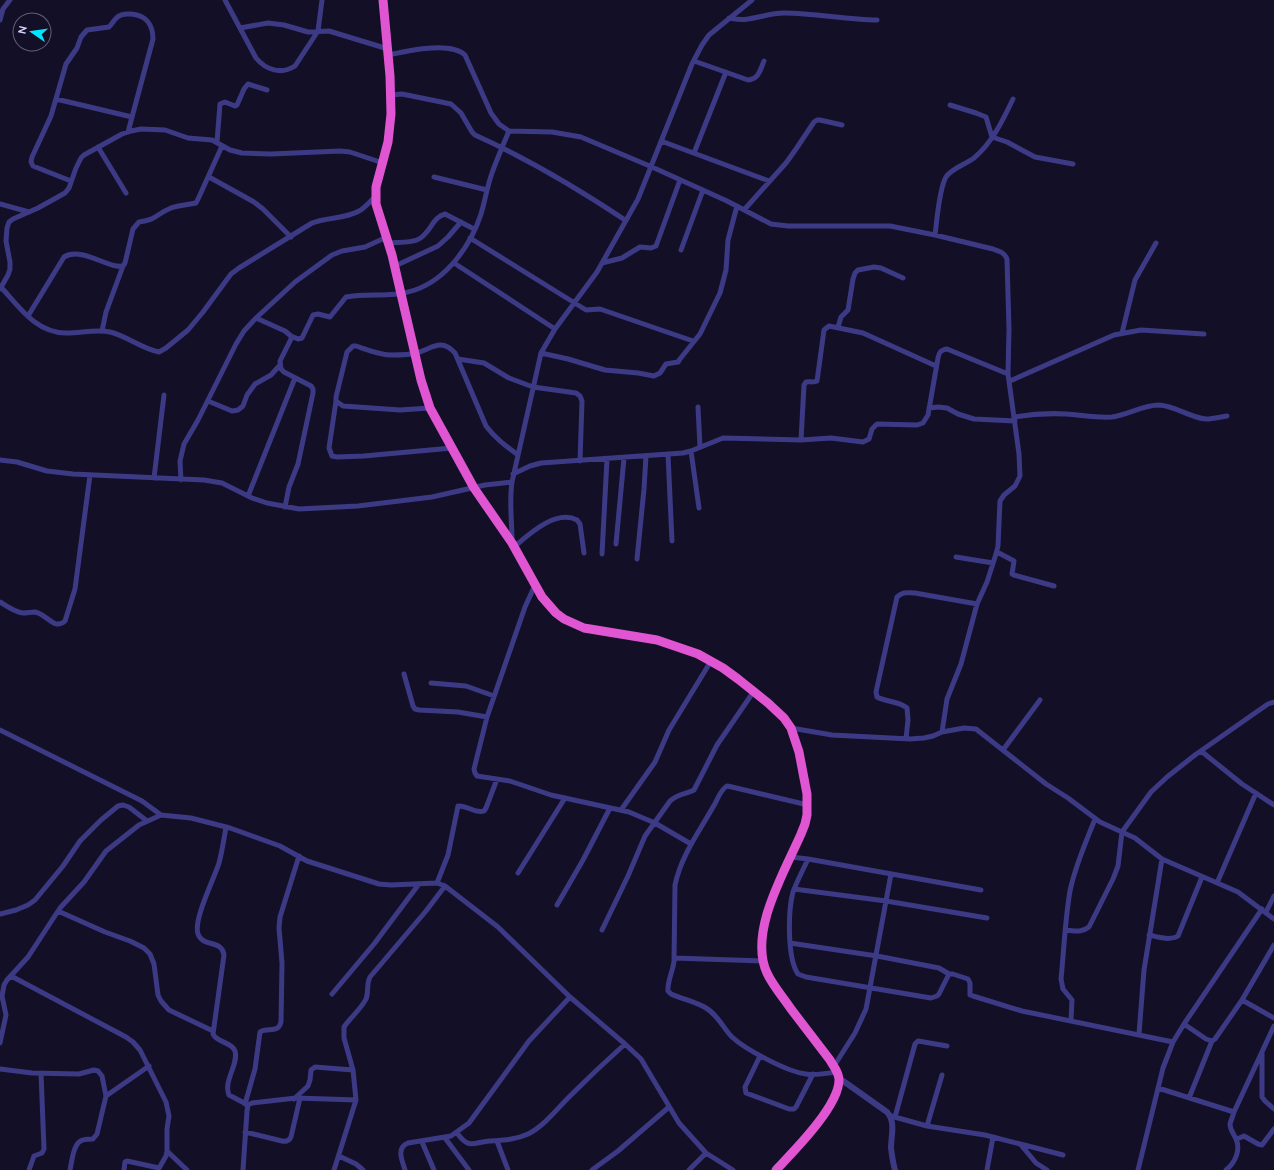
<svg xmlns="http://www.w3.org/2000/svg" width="1274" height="1170" viewBox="0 0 1274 1170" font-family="Ubuntu,sans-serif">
<rect width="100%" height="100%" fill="#130f26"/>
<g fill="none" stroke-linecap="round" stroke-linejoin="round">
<path stroke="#3d3a85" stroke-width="5" d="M225,0l31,58c10,12 25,17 39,8l23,-35 4,-31
M729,18c22,5 35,-5 55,-5 32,0 62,7 93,7
M0,20l3,-11 7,-9
M240,28l28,-5 16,2 24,7 21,-1 59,18
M388,55c18,-4 62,-14 77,0l26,58 8,11 10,7 43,1 29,5 71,30 75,34 44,23 17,2h102l45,9 58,14c6,2 11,3 14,10l2,70 -1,45 11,80 1,22 -5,10 -11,9 -4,6 -2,45 -2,8 -9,28 -10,22 -16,60 -14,35 -5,33
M694,61l54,19c11,-1 12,-10 16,-19
M391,95l11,-1 49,10 10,9 11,19 3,3c53,24 102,53 150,85
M56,99l76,18
M950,105l26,8 10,4 6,20 15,5 28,15 38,7
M661,141l108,40
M217,142l3,-38 5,-2 10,4 2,-1 7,-16 4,-5 19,6
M98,147l28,46
M694,153l32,-81
M209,177l45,25 9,7 28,28
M434,177l53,13
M71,181l-38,-15 -2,-4 1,-5 19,-41 15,-52 11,-16 4,-11 6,-7 22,-3c3,-3 6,-9 10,-11 4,-3 8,-2 12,-2 15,1 22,11 22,25l-25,93
M0,204l29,8
M744,210l42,-47 10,-14 18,-27 3,-2h3l22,5
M935,235c2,-15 4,-46 11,-58 5,-8 20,-13 28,-19 18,-15 29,-38 39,-59
M470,238l116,72 14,-1 93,32
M388,243c10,-1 21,0 29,-3 13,-5 15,-23 28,-26l29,15
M681,250l22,-60
M454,263l101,66
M602,263l20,-5 18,-11 11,1 5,-2 24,-66
M395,266l43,-20 10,-9 13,-15
M1,287c18,20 36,47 66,46 14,0 29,-4 43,-1 17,4 32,17 49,20l7,-4 22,-18 15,-18 28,-38 8,-6 73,-45c15,-6 33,-4 47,-12 6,-3 11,-10 17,-15
M0,289l8,-14 2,-6v-7l-4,-21 1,-13 2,-6 4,-3 25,-11 27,-15 4,-5 7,-20 5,-10 3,-3 38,-21 9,-3 10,-2 24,1 23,8 24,2 18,10 12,3 29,1 69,-3 10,1 33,11
M28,316l36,-59c18,-11 46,13 59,9l2,-3 8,-34 6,-7c18,-2 17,-8 32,-14 8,-3 16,-3 25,-5l3,-6 23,-51
M256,318l29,13 6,5v3l-11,22 1,8 3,3 27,14 2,3v4l-15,71 -9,23 -4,20
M838,327l3,-10 7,-7 5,-31 2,-6 3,-3 16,-3 7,1 22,10
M102,331l4,-19 17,-46
M1122,333l13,-53 21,-37
M291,336l7,3 4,-1 11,-23 5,-1 12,3 16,-20c23,-4 47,1 69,-7 32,-11 56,-45 66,-76 4,-13 6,-27 11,-41 5,-14 11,-28 17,-42
M541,353l27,6 37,11 33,3 16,3 6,-3 6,-9 12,-2 2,-3 20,-25 20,-41 6,-23 2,-30 9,-34
M458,359l26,4 25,15 24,9 43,6 4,3 2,5 -2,60
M1010,381l104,-46 27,-5 63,4
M208,401l24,10 6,-1 5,-4 4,-11 8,-11 16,-9 9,-10
M336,401l-7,47 3,8 5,1 27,-1 88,-8
M698,407l2,40
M430,408l-30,2 -57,-4 -7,-5v-4l11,-45 6,-6h3c12,4 24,9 36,9 8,0 17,0 25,-2 16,-5 24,-15 38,0l31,73c9,12 20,20 32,29
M929,408l9,-1 9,1 11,6 16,5 41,2
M1015,417c17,-3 34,-4 51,-3 16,1 30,4 46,3 16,-2 31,-12 47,-12 17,1 31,13 47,14 7,0 14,-2 21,-3
M801,440l3,-55 2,-3c4,-1 7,1 11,-1l7,-51 5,-4 34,7 73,33
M691,451l8,57
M668,454l4,87
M0,460l17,2 30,9 26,3 131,6 18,3 30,15 15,5 32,6 59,-3 74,-9 53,-12 27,-3
M513,474l17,-8 11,-3 142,-10 8,-2 32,-13 78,2 30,-2 32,4 6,-3 3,-10 5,-5 40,1 6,-2 5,-8 10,-57c1,-5 2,-8 9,-9l61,25
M154,478l10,-83
M181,480l-1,-19 4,-17 14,-24 38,-76 8,-13 12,-13 39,-36 37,-27 10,-4 23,-4 22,-10
M248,496l47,-118
M512,540c0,-19 -3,-38 0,-58l29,-129 14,-24 42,-57 41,-73 54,-135 10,-19 7,-10 43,-35
M616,544l8,-86
M514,547c15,-13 42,-38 63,-27l3,4 4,29
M997,552l17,9 -2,13 2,1 40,11
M602,554l5,-95
M956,557l37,6
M637,559l7,-70 2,-33
M0,602c7,4 14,10 23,11 4,0 8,-1 12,-1 12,2 19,19 30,9l10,-32 15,-114
M404,674l9,32 2,3 4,1 39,2 29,5 38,-110 10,-22
M431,683l35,3 28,10
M487,717l-13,52 1,4 2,3 33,5 41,14 78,17 26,11 36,21
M791,728l41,7 78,4 14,-1 9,-2 9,-4 22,-4 12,1 70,55 22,14 32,24 35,16 27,21 76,33 36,27
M0,730l142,71 19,14
M906,739l2,-19 -1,-12c-8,-7 -21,-6 -30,-11l-1,-5 21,-95c6,-6 11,-4 18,-4l62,11
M1003,750l37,-50
M1201,751l41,33 32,21
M808,805l-76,-18 -5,-1c-8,5 -9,14 -14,21 -14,25 -32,49 -38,78l-1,76c-1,10 -7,21 -6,30l3,3c11,5 25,8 35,14 12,7 17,20 26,29 14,13 56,35 74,37 10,2 21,-1 31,-2
M621,810l34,-48 14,-32 42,-69
M226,827c-2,12 -4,25 -7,36 -5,16 -26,57 -21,71 5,14 24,5 26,21l-11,79c4,9 19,8 22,17 4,13 -12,30 -6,44l19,10
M791,857l17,2 173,31
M808,859c-5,11 -11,22 -15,33 -5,19 -6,66 5,82l8,3 125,21 6,-2 2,-2 10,-20h4l15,5 2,4v12l3,1 49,15 151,31
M518,873l47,-75
M437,883l11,-28 10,-49c9,-1 17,8 26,5l2,-3 11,-29
M1217,883l39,-90
M794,889l92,12 101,17
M557,905l26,-45 27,-52
M58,911l47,21 25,9 14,7 6,6 4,10 4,31 3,6 8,9 44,21
M1266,912l8,-16
M0,914l16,-4 12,-5 7,-5 28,-34 17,-25 21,-21 17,-14 5,-1 6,2 18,14
M602,930l26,-54 17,-40 25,-35c7,-7 16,-7 24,-11l23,-45 37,-54
M1066,930c9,1 15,3 23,-3l24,-48 5,-13 4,-34 29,-40 16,-15 28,-22 60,-42 13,-9 6,-2
M1149,935c9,2 21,6 29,1l24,-59
M790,943l87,13 62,12 10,6
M674,958l89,3
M11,976l115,61 7,5 7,8 26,52 3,14 -2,13v22l-1,5 -8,14
M332,994l42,-50 45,-60
M1242,1000l32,18
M1071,1020l1,-20 -9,-11 -2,-10c3,-29 4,-59 9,-88 5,-25 16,-49 25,-72
M1184,1024l22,15 6,2 3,-2 27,-39 32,-55
M1139,1034l5,-64 18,-111
M0,1043l6,-28 -4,-19 2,-11 3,-5 21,-23 32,-49 24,-26 22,-31 33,-26 22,-10 30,3 39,10 50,18 27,15 72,23 12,1 46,-2 8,3 53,41 72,70 55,47 16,15 38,64 27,30 27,17
M1262,1053v44l3,4 9,8
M760,1056l-15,31 1,6 43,16h5l2,-2 17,-33
M834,1066l21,-33 11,-24 25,-135
M0,1069l32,4 47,1 15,-4 4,1 4,5 4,20
M1158,1088l76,24 40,-86
M1189,1098l23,-57
M294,1099l14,-13 2,-6 1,-10 4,-3 38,3
M356,1100l-3,-30 -9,-32v-11c6,-9 17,-18 22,-28 3,-7 0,-14 4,-22l56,-66 19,-25
M245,1104l10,-35 5,-37c8,-5 18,2 21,-10l1,-59 -3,-35 1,-11 19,-61
M891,1116l36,10 58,9 78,20
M895,1117l20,-73 3,-3 29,5
M927,1126l15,-51
M245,1132l37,9c4,1 7,0 9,-4l9,-39
M457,1133c12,16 14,10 32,8 14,-1 26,-1 39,-7 16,-8 29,-25 41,-37 18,-18 37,-36 56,-53
M445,1138l24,32
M1237,1139l7,-3 14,8 4,1 12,-16
M497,1141l11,29
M422,1142l12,28
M1021,1145l15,18 11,7
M167,1151l20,19
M339,1156l17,8 7,6
M29,1170l5,-14 8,-3 2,-4 -3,-76
M70,1170c2,-8 3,-28 13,-30 3,-1 7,-1 10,-1l4,-5 9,-38 43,-30
M124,1170l1,-8 2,-1 32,7
M243,1170l4,-59 1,-6 4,-2 44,-5 60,2 -22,70
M405,1170c-3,-10 -9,-22 3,-27l43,-7 18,-13 60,-82 41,-44
M592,1170l26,-19 51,-44
M689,1170l17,-17
M987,1170l6,-33
M1138,1170l25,-102 10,-26 11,-18 78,-115
M1226,1170c9,-7 15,-20 10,-31 -2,-5 -6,-9 -6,-15 1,-4 3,-8 4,-12"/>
<path stroke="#3d3a85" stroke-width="6" d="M839,1078l48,34c9,10 4,24 4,36 1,8 2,15 4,22"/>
<path stroke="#e055d1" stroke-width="9" d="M383,0l7,76 1,38 -3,28 -12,45v17l16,51 29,125 9,28 44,80 38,55 30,54 14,16 8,6 20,9 73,12 41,14 25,14 15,11 30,24 16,15 7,10 8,24 8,42v21l-2,9 -4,10c-16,37 -53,98 -34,139 6,13 16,24 24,36 13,17 26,34 39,51 3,6 9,12 9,20 0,26 -45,71 -63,90"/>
</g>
<g transform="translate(32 32) rotate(283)"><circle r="19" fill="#130f26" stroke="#625e7d"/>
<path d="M0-3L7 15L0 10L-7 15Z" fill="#00e5ff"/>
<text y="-6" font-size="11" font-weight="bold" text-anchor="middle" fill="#d9d4ff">N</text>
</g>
</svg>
